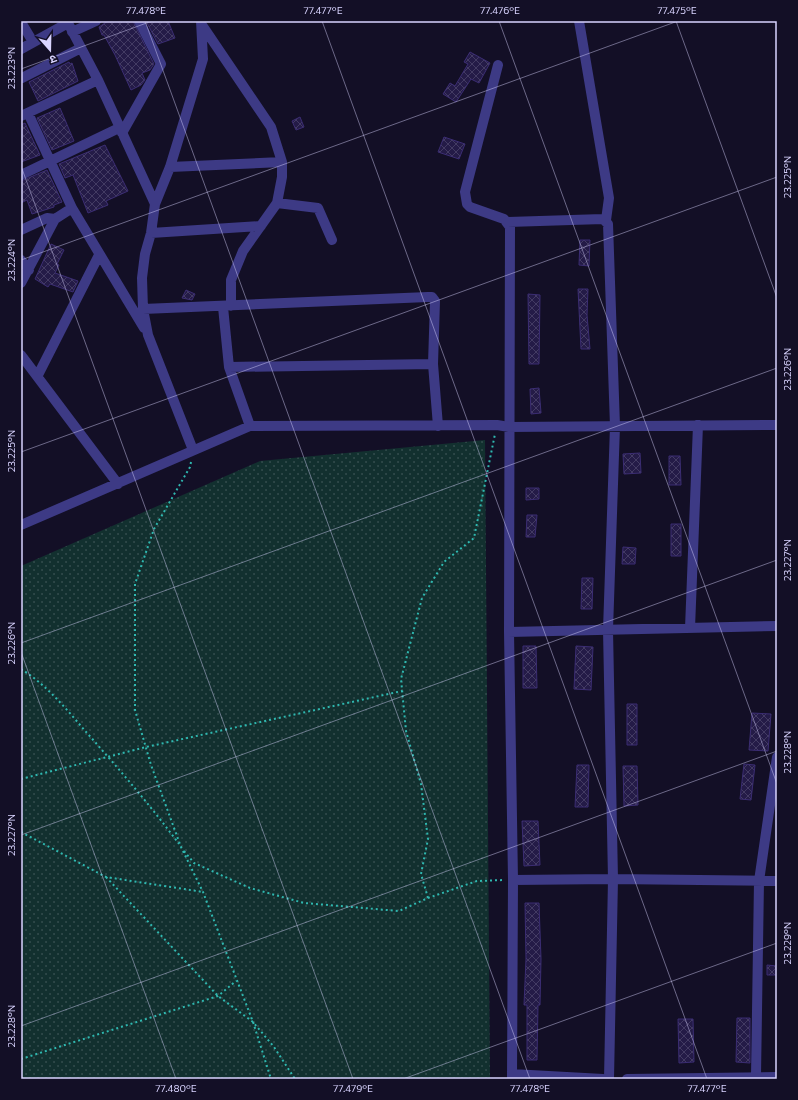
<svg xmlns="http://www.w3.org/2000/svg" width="798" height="1100" viewBox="0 0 798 1100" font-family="Commissioner,'Noto Sans Devanagari',sans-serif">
<defs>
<pattern id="grass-dots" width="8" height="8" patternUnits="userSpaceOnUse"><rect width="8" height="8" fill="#12302f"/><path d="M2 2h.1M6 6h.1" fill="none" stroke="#344d4e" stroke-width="1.8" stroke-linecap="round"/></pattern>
<pattern id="building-cross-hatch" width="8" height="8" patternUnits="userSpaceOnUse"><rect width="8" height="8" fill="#241b47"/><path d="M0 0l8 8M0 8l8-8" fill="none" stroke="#433b63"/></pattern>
</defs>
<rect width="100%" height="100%" fill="#130f26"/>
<path fill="url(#grass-dots)" d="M485,440l5,639h-469v-513l239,-105z"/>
<path fill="url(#building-cross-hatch)" stroke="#3b2d73" d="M108,21h25l21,43 -4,6 -8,3 3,7 -4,5 -10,5 -16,-35 -11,-20h-2l-3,-8z
M146,21h22l7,17 -17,6z
M470,52l20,11 -11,20 -8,-4 -15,23 -13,-8 7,-11 5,3 13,-22 -4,-2z
M69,62l1,2 2,-1 6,18 -40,20 -9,-19z
M60,108l14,33 -22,9 -15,-32z
M300,117l4,10 -8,3 -4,-9z
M25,123l15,32 -19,7v-37z
M444,137l21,7 -6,15 -21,-7z
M105,145l23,46 -22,10 2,4 -20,8 -15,-38 -8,3 -6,-14z
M47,170l15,32 -8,3v2l-22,7 -5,-14 -6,3v-22z
M580,240h10l-1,26 -10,-1z
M51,244l13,6 -7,14 2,1 -4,8 23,8 -5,11 -23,-8 -2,3 -13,-8z
M578,289h10l-1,26 3,34h-9z
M186,290l9,4 -3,6 -10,-2z
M528,294l12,1 -1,69h-10z
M539,388l2,25 -10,1 -1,-25z
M640,453l1,20 -17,1 -1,-20z
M669,456h11l1,29h-12z
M526,488h13v11l-13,1z
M527,515h10l-2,22h-9z
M671,524h10v32h-10z
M623,547l13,1 -1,16h-13z
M582,578h11l-1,31h-11z
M523,646h13l1,42h-14z
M576,646l17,1 -2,43 -17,-1z
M627,704h10v41h-10z
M752,713l19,1 -3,37 -19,-1z
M744,764l11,1 -4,35 -11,-1z
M577,765h12l-1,42h-13z
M623,766h14l1,39 -14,1z
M522,821h16l2,44 -16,1z
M525,903h14l2,56 -1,46h-2l-1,55h-10v-55h-3l2,-46z
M767,965l10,1v9h-10z
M737,1018h13v45l-14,-1z
M678,1019h15l1,43 -15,1z"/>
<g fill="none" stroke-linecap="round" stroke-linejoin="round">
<path stroke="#2fb8b0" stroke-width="2" stroke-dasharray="2 3" stroke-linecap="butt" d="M191,462l-1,5 -36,62 -19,55v126l16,55 30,82 22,45 50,130 18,57
M21,669c26,16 46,41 66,64 32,36 63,72 92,111
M21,779l125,-32 256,-56
M21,832l85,45 97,15
M184,851l10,12 56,25 54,15 95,8 29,-13 49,-17 27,-1
M106,877l112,119 35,26 21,25 21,32
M428,898l-7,-24 7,-35 -7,-55 -15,-53 -5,-52 21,-81 22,-36 30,-24 21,-104
M21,1059l197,-63 18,-15"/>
<path stroke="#3d3a85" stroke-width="10" d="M579,21l30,177 -3,22
M21,22l12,20
M202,25l69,102 11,35v15l-5,26 -34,48 -12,29v26
M72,32l24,-11
M21,49l47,-26 30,57 57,124
M498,65l-33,127 2,12 3,3 34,12 6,8 -1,405 4,248 -1,199
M22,78l59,-30
M28,113l44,95 72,120
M21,116l77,-36
M122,133l39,-69 -22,-43
M170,167l112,-5
M21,175l98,-47
M277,203l41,5 14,32
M508,222l95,-3 5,5 7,202 -7,204 5,249 -4,200
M21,230l26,-12 8,1
M151,233l110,-7
M21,260l8,10
M21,283l34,-64 17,-11
M223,307l6,60 21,59
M143,309l285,-12h4l3,4 -2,63 -204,3
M21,355l97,129
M433,364l5,62
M38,375l61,-120
M193,450l-45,-115 -5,-26 -1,-31 3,-24 6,-21 4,-29 15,-37 33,-108 -2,-38
M21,525l229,-99 247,-1 12,2 268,-2
M690,628l8,-203
M509,632l268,-6
M513,880l100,-1 164,2
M512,1074l91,5
M756,1076l3,-195 18,-124
M627,1079l150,-2"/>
</g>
<path fill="none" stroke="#d9d4ff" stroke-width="1" stroke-opacity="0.45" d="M145,21l385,1058M322,21l385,1058M499,21l278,763M676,21l101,277M21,69l131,-48M21,166l332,913M21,260l657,-239M21,452l756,-275M21,643l756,-275M21,652l155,427M21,835l756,-275M21,1026l756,-275M403,1079l374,-136"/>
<rect width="798" height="1100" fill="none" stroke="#130f26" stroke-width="44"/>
<g transform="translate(50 50) rotate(160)" stroke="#130f26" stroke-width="3" paint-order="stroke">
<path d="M0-3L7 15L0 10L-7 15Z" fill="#d9d4ff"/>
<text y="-6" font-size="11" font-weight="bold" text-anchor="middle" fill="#d9d4ff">उ</text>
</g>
<rect x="22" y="22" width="754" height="1056" fill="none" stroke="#d9d4ff" stroke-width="1.5"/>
<g font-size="10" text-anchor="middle" fill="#d9d4ff">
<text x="146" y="14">77.478°E</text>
<text x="323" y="14">77.477°E</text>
<text x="500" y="14">77.476°E</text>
<text x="677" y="14">77.475°E</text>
<text transform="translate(11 68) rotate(-90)" y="4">23.223°N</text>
<text transform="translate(787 177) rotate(-90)" y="4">23.225°N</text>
<text transform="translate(11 260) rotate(-90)" y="4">23.224°N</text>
<text transform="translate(787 369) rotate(-90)" y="4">23.226°N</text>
<text transform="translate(11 451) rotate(-90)" y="4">23.225°N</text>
<text transform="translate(787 560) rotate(-90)" y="4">23.227°N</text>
<text transform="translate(11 643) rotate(-90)" y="4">23.226°N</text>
<text transform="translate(787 752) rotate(-90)" y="4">23.228°N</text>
<text transform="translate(11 835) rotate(-90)" y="4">23.227°N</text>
<text transform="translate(787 943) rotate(-90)" y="4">23.229°N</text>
<text transform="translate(11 1026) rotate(-90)" y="4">23.228°N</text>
<text x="176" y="1092">77.480°E</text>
<text x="353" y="1092">77.479°E</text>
<text x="530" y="1092">77.478°E</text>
<text x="707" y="1092">77.477°E</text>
</g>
</svg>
